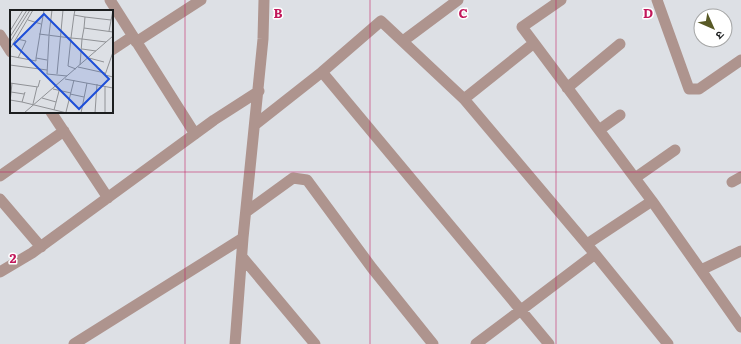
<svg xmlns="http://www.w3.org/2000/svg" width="741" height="344" viewBox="0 0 741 344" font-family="Literata,'Noto Sans Devanagari',serif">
<rect width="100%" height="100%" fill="#dde0e5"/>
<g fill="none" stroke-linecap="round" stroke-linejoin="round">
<path stroke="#ae948e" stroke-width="11" d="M110,0l85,134
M657,0l32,89h10l42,-29
M0,35l11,17
M403,41l55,-41
M136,42l65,-42
M534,43l118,158 89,126
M112,50l21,-14
M322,72l227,272
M567,88l53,-44
M464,99l70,-56 -12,-16 39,-27
M51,112l57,86
M256,124l66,-52 59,-51 83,78 131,155 -119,90
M599,130l21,-15
M0,176l64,-45
M635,178l40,-28
M732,182l9,-5
M0,199l41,48
M246,212l47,-34 14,2 65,88 61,76
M587,244l65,-43
M595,254l73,90
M243,258l72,86
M701,270l40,-19
M0,272l32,-19 182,-133 45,-29
M74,344l169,-106
M235,344l8,-106 20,-199 1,-39"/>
</g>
<path fill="none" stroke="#c2185b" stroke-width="1" stroke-opacity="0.55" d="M185,0v344M370,0v344M556,0v344M0,172h741"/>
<g transform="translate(10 10)">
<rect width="103" height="103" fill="#dde0e5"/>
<path fill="none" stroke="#909296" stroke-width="1" d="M65,0l-1,5 11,2M18,10l13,4M74,18l1,-11 26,3M0,21l13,-21M99,21l4,-21M29,24l32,4 3,-23M39,25l3,-25M39,26l-2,38 20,2M0,27l17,-27M7,29l9,2 -8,17M0,32l20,-32M96,32l-24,-3 2,-11 29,4M0,39l23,-39M72,39l14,2M103,42l-8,23 8,2M0,46l26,5v-3l11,2M26,48l8,-48M79,48l15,4M0,55l37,5M68,57l27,6M66,59l-8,-3 3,-28 11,1 -2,26M47,64l6,-64M55,69l48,9M0,73l28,4 2,-7M95,76v27M43,79l18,4M1,82l13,2M60,84l14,3M32,88l14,4M0,90l12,2 3,-10M12,92l45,11M0,93l2,-20M23,94l4,-17M44,100l5,-19M56,102l8,-32M14,103l89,-77M71,103l6,-30M85,103l2,-29"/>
<path fill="#1d4ed8" fill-opacity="0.15" stroke="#1d4ed8" stroke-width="2" d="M34,4l65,65 -30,30 -65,-65z"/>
<rect width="103" height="103" fill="none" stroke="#1c1e1f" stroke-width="2"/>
</g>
<g font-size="13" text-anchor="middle" font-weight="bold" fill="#c2185b" stroke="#fff" stroke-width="3" stroke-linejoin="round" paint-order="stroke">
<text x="278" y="18">B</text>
<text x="463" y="18">C</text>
<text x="648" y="18">D</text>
<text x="13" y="263">2</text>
</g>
<g transform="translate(713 28) rotate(135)"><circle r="19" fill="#ffffff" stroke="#a4a5a5"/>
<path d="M0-3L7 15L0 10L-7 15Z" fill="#585926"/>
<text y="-6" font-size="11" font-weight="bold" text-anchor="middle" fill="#1c1e1f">उ</text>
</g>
</svg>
